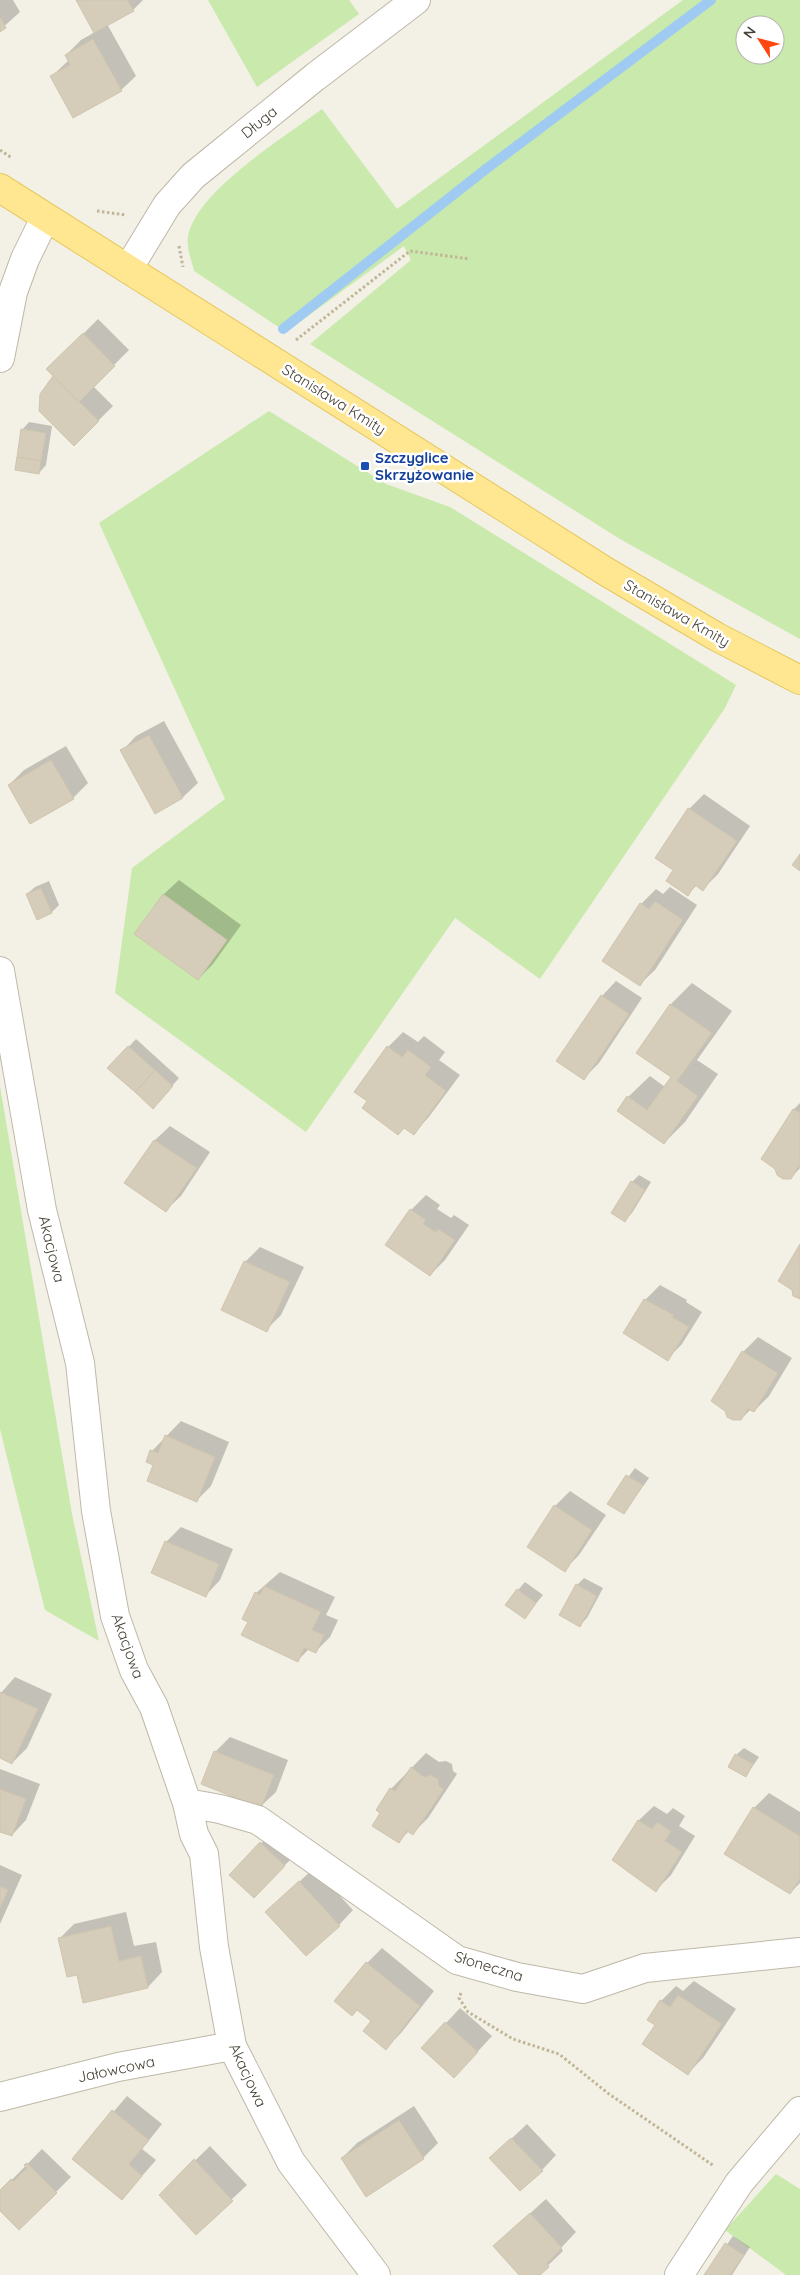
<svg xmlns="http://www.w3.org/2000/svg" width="800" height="2275" viewBox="0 0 800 2275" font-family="Quicksand,sans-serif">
<rect width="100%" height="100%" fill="#f3f0e5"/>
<path fill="#c9e9ad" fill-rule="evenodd" d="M208,0h141l10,14 -102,73z
M683,0h117v639l-180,-100 -310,-195 101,-84 -7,-14 -118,86 -92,-61c-2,-9 -8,-24 -6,-34 7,-45 98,-101 134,-128l75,100zM745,25h30v30h-30z
M269,411l117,73 64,23 286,178 -11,23 -185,271 -85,-61 -149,214 -191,-139 17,-125 93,-69 -126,-276z
M0,1086l72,428 27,127 -54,-31 -45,-181z
M776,2174l24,15v86h-14l-61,-45z"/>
<path fill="#0003" d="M0,0h13l7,12 -20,18z
M77,0h66l-10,10 -26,14 29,52 -15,14 -70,-13 18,-17 -3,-5 15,-15 14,-8z
M98,319l31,31 -36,36 20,20 -39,39 -19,-69 -7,-7z
M29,422l23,4 -6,39 -7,8 -17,-43z
M164,721l34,62 -15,14 -28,15 -33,-61 14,-15z
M66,746l22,37 -15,15 -64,-13 15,-15z
M704,794l46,32 -32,48 -15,15 -6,-4 -9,9 -14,-24 15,-61z
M179,880l62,45 -28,39 -15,15 -62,-45 28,-40z
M49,881l10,24 -7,7 -15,6 -10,-24 8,-7z
M670,887l27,18 -42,65 -15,14 1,-80 15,-15 7,5z
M616,981l26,17 -43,65 -15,15 18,-82z
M692,983l40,28 -35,49 21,14 -33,48 -21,21 -36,-46 22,-21 15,11 7,-10 -34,-25 33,-48z
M403,1032l15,10 6,-6 21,16 -6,8 21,15 -32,43 -14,15 -59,-42 33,-44z
M136,1039l43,39 -19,22 -51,-32z
M800,1103v65l-9,10 3,-69z
M170,1126l40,26 -29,44 -15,14 -40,-27 29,-43z
M639,1175l12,7 -19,31 -7,7 7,-38z
M426,1195l14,10 -3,4 14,9 3,-3 15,10 -24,35 -15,15 -19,-65z
M260,1247l44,20 -23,48 -15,15 -21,-68z
M660,1285l27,15 -1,2 16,10 -20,32 -15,15 -22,-59z
M758,1337l34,21 -23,38 -15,15 -3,-2 -10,10 2,-67z
M181,1421l48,21 -18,44 -15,15 -41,-37 -3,-13z
M635,1468l14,10 -25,35 -15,-10z
M570,1491l36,24 -27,40 -15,15 -36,-24 27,-40z
M181,1527l52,22 -13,31 -14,15 -40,-53z
M280,1572l55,25 -9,18 12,5 -8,17 -15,15 -6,-3 -11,11 -49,-39 7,-28z
M584,1578l19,10 -16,30 -7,7 -3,-40z
M525,1582l18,13 -19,23 -6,-28z
M15,1677l37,17 -25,54 -15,15 -12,-6v-63z
M230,1737l58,23 -12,32 -15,14 -46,-54z
M744,1748l15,9 -13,19 -10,-21z
M426,1753l13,9 7,-1 6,3 1,7 4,3 -29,44 -15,15 -4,-2 -11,11 -16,-29 9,-24z
M0,1769l40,15 -14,36 -14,15 -12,-5z
M769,1793l31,19v71l-10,10 -36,-85z
M654,1806l13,8 6,-6 12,8 -6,10 16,10 -24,39 -15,15 -43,-30 26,-40z
M276,1828l23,23 -45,45 -23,-21z
M0,1865l22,10 -22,49z
M314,1868l39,42 -14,15 -57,-27z
M126,1912l8,34 22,-4 6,30 -14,15 -70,-14 -19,-34 15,-15z
M382,1948l52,43 -33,42 -15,15 -14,-27 -5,-58z
M694,1981l42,28 -33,49 -15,15 -31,-48 4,-24 15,-15 7,5z
M460,2008l32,28 -23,25 -46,-13z
M127,2096l35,28 -20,25 14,11 -34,39 -49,-40z
M414,2106l24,37 -15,15 -57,37 -24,-37 15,-15z
M527,2124l29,31 -14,15 -36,-26z
M210,2146l37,39 -51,48 -36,-38z
M42,2149l29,28 -52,52 -19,-20v-17z
M546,2199l30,33 -15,16 2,3 -25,24h-17l-27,-29z
M733,2236l17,11 -18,28h-27z"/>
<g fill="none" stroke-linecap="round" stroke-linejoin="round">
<path stroke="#9fcbf2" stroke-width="10" d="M283,329l203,-160 225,-169"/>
</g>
<path fill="#d5ccba" stroke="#d0c5ad" d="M76,0h51l7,11 -40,22z
M0,17l6,11 -6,4z
M93,39l29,52 -49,27 -23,-42 20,-11 -5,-10z
M83,333l32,33 -36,36 -33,-33z
M53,376l46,45 -25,25 -35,-35 1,-17z
M21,429l25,4 -5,28 -24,-4z
M17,457l24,4 -2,13 -24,-4z
M149,735l34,63 -28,16 -35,-64z
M51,760l23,39 -44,25 -22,-39z
M688,808l49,33 -34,50 -8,-6 -7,11 -22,-15 7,-11 -18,-12z
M800,854v17l-8,-6z
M41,888l11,25 -15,7 -11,-26z
M163,894l64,46 -29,40 -64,-46z
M655,901l28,19 -43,66 -38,-25 38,-58 9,6z
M601,995l28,19 -45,66 -28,-19z
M670,1004l42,29 -35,48 21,15 -34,48 -47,-33 10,-15 20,14 24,-33 -35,-24z
M128,1046l27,24 -20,22 -28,-24z
M387,1046l15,11 6,-7 23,17 -6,8 21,16 -32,44 -10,-7 -6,7 -36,-27 5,-7 -13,-9z
M155,1070l18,16 -20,23 -18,-17z
M793,1109l7,4v55l-2,-1 -7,12h-8l-6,-4 -2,-6 -14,-10z
M154,1140l43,28 -31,44 -42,-29z
M631,1181l14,9 -20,32 -14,-9z
M410,1209l16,11 -3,4 13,8 2,-3 17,11 -25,36 -45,-31z
M800,1244v55l-7,-3 -1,-6 -14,-9z
M244,1261l46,21 -23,50 -46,-22z
M644,1299l30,16 -2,2 17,10 -21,34 -45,-28z
M742,1351l36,22 -24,39 -6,-3 -7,11h-8l-6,-3 -2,-6 -14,-10z
M165,1435l50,22 -18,45 -50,-21 6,-16 -7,-3 4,-12 8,3z
M626,1475l17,10 -19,29 -17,-10z
M554,1505l38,25 -27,42 -38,-25z
M165,1541l54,23 -13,33 -55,-24z
M576,1584l21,12 -17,31 -21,-12z
M264,1586l57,26 -9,18 12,5 -8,18 -12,-5 -6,14 -57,-27 7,-13 -6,-3 13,-27 5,3z
M517,1589l19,14 -11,16 -20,-14z
M0,1692l38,17 -26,55 -12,-6z
M214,1751l60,24 -13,33 -60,-24z
M735,1754l18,10 -7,13 -18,-10z
M411,1767l13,10 7,-2 7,4 1,7 5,3 -31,46 -6,-4 -8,12 -27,-17 8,-13 -4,-3 14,-22 5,3z
M0,1789l26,10 -14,37 -12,-4z
M753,1807l47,29v43l-10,15 -66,-40z
M638,1820l14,9 5,-7 14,9 -6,10 17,11 -26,40 -44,-32z
M260,1842l25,24 -31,32 -25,-23z
M299,1881l41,45 -34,30 -41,-44z
M0,1886l8,4 -8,18z
M111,1926l8,35 22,-5 7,32 -65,15 -6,-28 -10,2 -9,-39z
M366,1962l54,44 -34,44 -23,-19 8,-10 -14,-11 -5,6 -18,-15z
M678,1995l44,29 -34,51 -46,-31 13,-19 -8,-5 13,-20 10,7z
M445,2022l33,30 -24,26 -33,-30z
M112,2110l37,30 -20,24 13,12 -20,24 -50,-41z
M399,2120l25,39 -58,38 -25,-39z
M511,2138l32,33 -23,20 -31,-33z
M194,2159l39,42 -37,34 -37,-40z
M27,2163l30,30 -38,37 -19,-19v-21l11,-11 3,2 13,-13 -3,-3z
M530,2213l32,35 -15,15 2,4 -9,8h-21l-26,-29z
M725,2243l19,12 -14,20h-26z"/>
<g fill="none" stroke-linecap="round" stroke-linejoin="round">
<defs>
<path id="minor" d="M128,269l39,-64 26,-29 122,-99 101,-77
M0,358l13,-66 12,-33 20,-41
M0,971l42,239 38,153 16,148 19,105 19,54 20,37 33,96 7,31 10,20 10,93 18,99 59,116 85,113
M187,1803l33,6 38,11 199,140 60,17 66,12 62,-21 155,-16
M0,2097l118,-30 114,-21
M679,2275l60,-92 61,-72"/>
<path id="major" d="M0,188l605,383 112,66 83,43"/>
</defs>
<use href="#minor" stroke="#bfb8a8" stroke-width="30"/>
<use href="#major" stroke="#e6c760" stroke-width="30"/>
<path stroke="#c1b598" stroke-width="3" stroke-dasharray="2.5 2.5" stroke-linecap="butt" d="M0,150l12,8
M97,211l29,4
M179,246l4,21
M296,340l114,-89 60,8
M461,1993l-2,5 9,14 45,27 46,15 50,40 105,72"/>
<use href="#minor" stroke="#fff" stroke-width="28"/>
<use href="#major" stroke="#ffe792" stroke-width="28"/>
</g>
<rect fill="#1a4fb4" stroke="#fff" stroke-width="2" x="360" y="461" width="10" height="10" rx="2.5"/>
<g text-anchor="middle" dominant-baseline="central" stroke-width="5" stroke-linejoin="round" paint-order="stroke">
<g font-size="15" fill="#464035" stroke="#fff">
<text transform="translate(259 122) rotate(-39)">Długa</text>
<text transform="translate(334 399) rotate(32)">Stanisława Kmity</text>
<text transform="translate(677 613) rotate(30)">Stanisława Kmity</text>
<text transform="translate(52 1249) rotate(76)">Akacjowa</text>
<text transform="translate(128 1646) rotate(70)">Akacjowa</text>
<text transform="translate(489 1966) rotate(17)">Słoneczna</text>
<text transform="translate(116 2069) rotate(-12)">Jałowcowa</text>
<text transform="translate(248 2075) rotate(65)">Akacjowa</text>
</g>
<g font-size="15" font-weight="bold" fill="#164399" stroke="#fff" text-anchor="start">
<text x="375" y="457">Szczyglice<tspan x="375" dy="17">Skrzyżowanie</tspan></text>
</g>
</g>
<g transform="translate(760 40) rotate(306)"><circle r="24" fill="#ffffff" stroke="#b5b3ae"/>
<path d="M0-4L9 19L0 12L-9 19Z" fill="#ff4510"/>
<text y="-8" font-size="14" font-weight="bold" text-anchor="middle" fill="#464035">N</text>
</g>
</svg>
